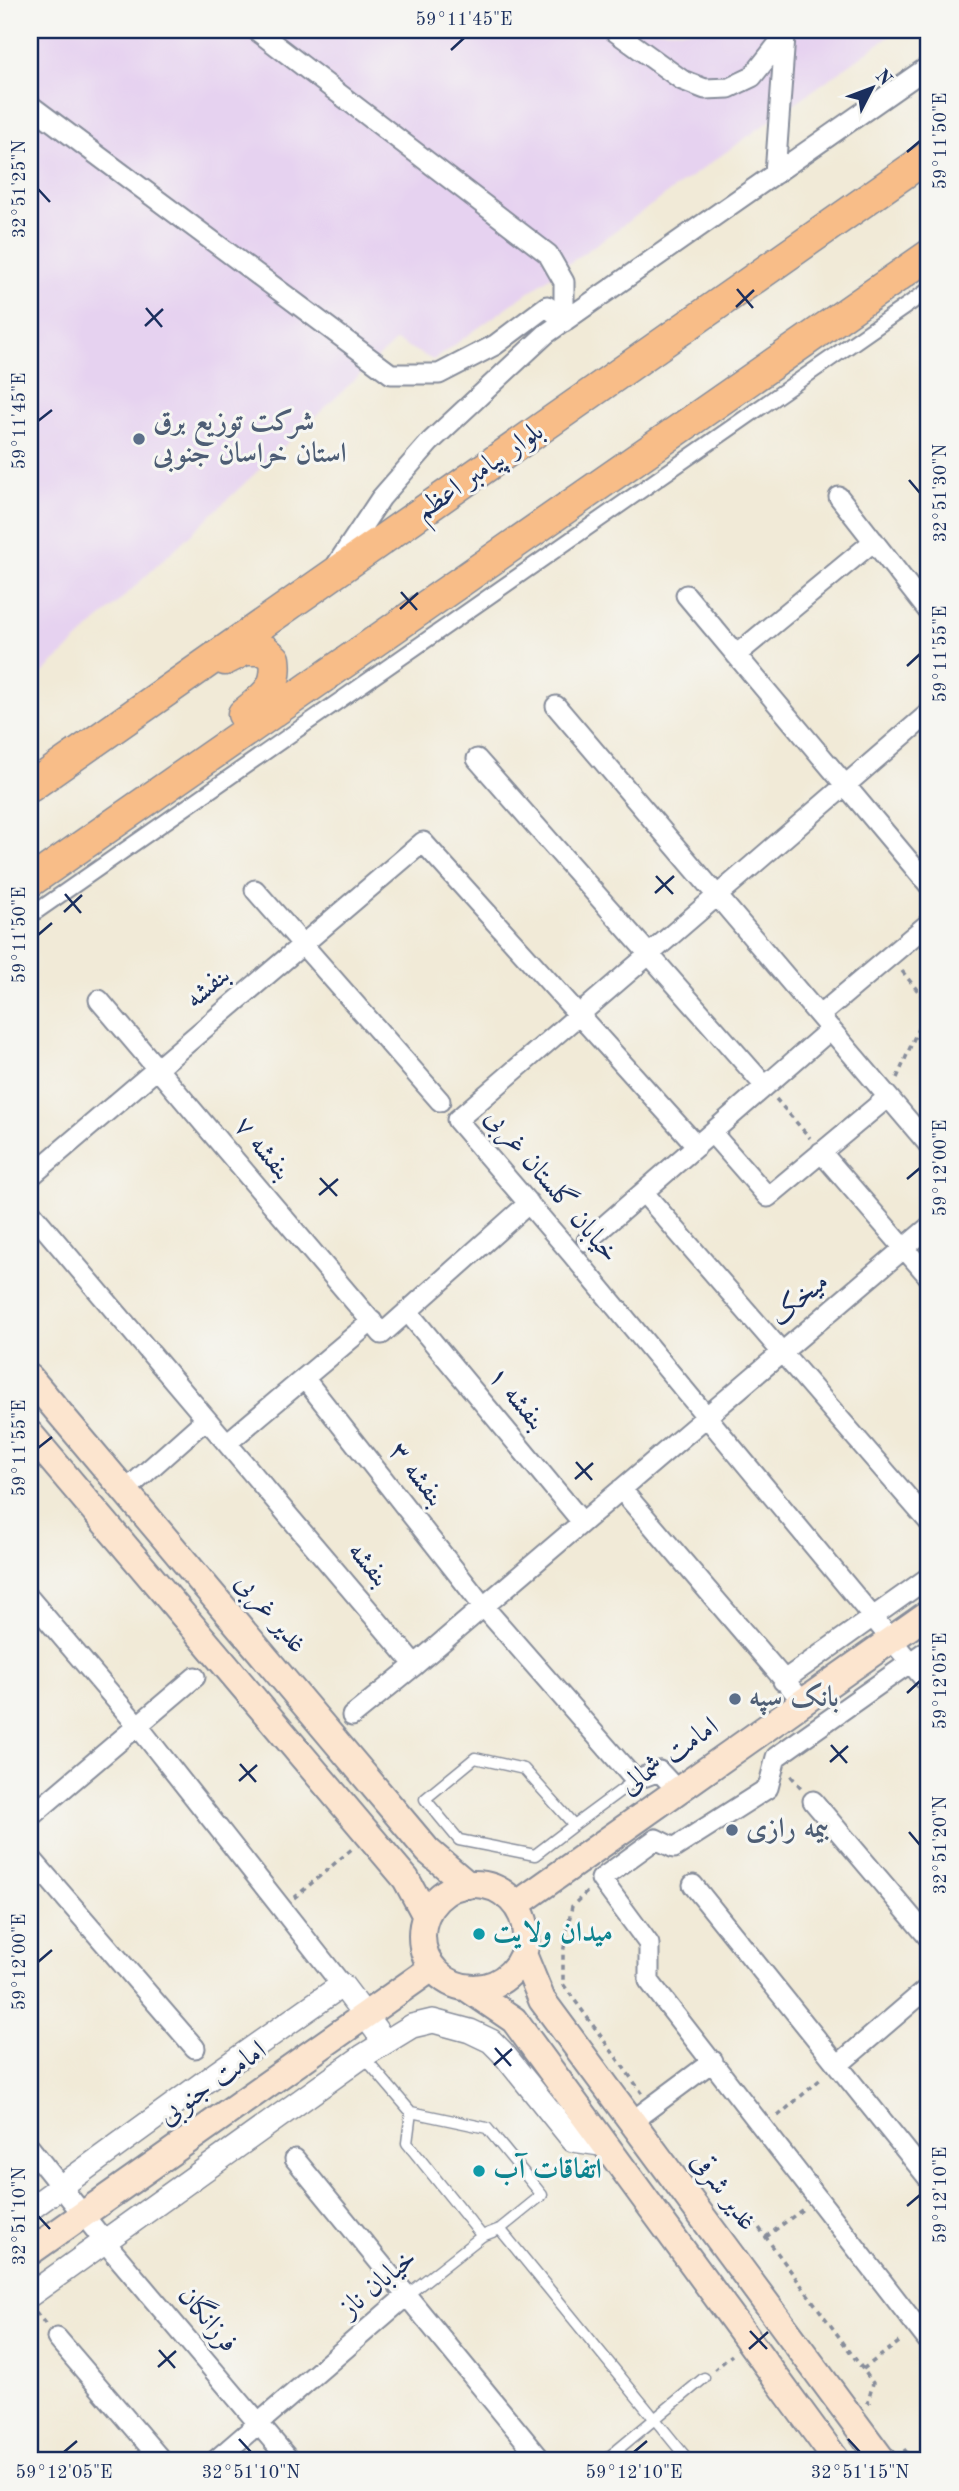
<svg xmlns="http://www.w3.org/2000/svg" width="959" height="2491" viewBox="0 0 959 2491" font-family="'Old Standard TT',Amiri,serif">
<rect width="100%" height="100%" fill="#f6f6f2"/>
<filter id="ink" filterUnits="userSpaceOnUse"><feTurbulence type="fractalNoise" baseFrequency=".0143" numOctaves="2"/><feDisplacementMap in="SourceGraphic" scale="14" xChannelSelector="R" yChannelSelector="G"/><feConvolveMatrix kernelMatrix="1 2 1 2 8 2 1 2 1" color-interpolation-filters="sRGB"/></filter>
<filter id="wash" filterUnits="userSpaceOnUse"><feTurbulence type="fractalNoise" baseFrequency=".00686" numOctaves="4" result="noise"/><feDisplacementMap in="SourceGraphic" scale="28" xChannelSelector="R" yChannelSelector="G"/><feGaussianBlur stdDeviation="1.57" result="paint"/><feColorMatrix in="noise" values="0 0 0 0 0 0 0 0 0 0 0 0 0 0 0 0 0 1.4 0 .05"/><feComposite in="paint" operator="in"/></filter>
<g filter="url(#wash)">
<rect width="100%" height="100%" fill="#f1ead7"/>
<path fill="#e6d2f0" d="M30,30h868l-465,330 -37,-19 -366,344z"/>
</g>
<g filter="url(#ink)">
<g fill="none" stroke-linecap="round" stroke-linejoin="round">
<defs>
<path id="service" d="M574,1825l-39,30 -76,-15 -34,-41 50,-41 49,11 50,56 61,-45
M364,2057l47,55 -4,31 75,93
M500,2229l189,232
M406,2296l76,-60 18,-7 42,-34 -55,-67 -76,-16
M604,2461l100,-83"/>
<path id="pedestrian" d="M30,916l899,-626"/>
<path id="minor" d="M256,30l292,224 16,28v40
M613,30l69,50 23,9 24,-1 23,-11 37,-47
M30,105l361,269h48l56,-29 52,-39 17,16
M775,174l10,-138
M839,497l90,115
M337,564l44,-66 49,-56 116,-108 383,-268
M686,595l243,290
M736,655l138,-114
M556,706l373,439
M929,713l-472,407 114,133 358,432
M477,759l288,327
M255,890l185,211
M99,1000l283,334 147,-131
M820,1015l109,-92
M712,1133l56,64 120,-100
M821,1152l108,125
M30,1177l393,-335 274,304
M644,1193l285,329
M30,1211l385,454
M587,1241l244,-212
M407,1311l175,211
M304,1378l179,228 152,174 24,-9 18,19
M227,1443l145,-122
M621,1489l182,213
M125,1491l81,-72
M30,1599l108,127 204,259
M929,1649l-153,108 -8,31 -94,60 -18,-9 -55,40 48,65v37l280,361
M783,1681l146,-104
M352,1716l63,-51 514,-438
M813,1801l116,137
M30,1817l165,-140
M30,1857l165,191
M693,1885l236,294
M838,2065l91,-78
M631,2122l82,-61
M30,2148l75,94 185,219
M295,2159l247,302
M57,2338l105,123
M215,2461l191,-165"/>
<path id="tertiary" d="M30,2209l187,-136 125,-88 43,57
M30,2295l333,-239 49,-30 21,-5 37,10 21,10 11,11 71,88 34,5"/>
<path id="secondary" d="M30,1378l398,473 40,34
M30,1434l376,445 20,37
M422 1936a52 52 0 1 1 104 0a52 52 0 1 1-104 0Z
M516,1905l413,-292
M523,1954l19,46 341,461
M467,1988l47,32 323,441
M30,2252l402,-284"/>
<path id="primary" d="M225,660l20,-10h20l10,9c4,30 -11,37 -32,55
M30,787l899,-631
M30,882l899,-627"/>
</defs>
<use href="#service" stroke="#868c9a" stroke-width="13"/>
<use href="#pedestrian" stroke="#868c9a" stroke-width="18"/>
<use href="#minor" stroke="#868c9a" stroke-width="23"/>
<use href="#tertiary" stroke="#868c9a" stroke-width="26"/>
<use href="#secondary" stroke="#868c9a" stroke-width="30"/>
<use href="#primary" stroke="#868c9a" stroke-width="33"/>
<path stroke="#868c9a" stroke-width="3.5" stroke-dasharray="5 5" stroke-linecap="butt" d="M902,971l27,34
M897,1078l27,-63 5,-4
M776,1099l34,39
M791,1776l11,13
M587,1892l-15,14 -9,47v31l79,109
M294,1898l59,-50
M778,2116l45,-39
M733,2218l21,3 119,162 -5,19 2,2
M766,2237l37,-28
M36,2312l10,13
M863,2369l40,-30
M714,2370l18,-15
M904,2449l9,12"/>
<use href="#service" stroke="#fff" stroke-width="10"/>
<use href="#pedestrian" stroke="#fff" stroke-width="14"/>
<use href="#minor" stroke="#fff" stroke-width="19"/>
<use href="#tertiary" stroke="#fff" stroke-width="23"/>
<use href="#secondary" stroke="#fce5cf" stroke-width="26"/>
<use href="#primary" stroke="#f8bd88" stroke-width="30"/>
</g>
</g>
<path fill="none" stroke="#1b2f5e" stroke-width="2.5" d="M451,50l13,-12M907,152l13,-11M38,189l12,13M737,289l16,19M736,307l18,-17M146,308l16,19M145,326l18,-17M38,421l14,-11M909,480l11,13M401,592l16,18M400,609l18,-16M907,666l13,-12M656,876l17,18M655,893l19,-17M65,894l16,19M64,912l18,-17M38,935l14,-12M320,1178l17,18M907,1179l13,-11M319,1195l19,-16M38,1448l14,-11M576,1462l16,18M575,1479l18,-16M907,1693l13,-12M831,1745l16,18M830,1762l18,-16M240,1764l16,18M239,1781l18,-16M909,1832l11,13M38,1962l14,-12M495,2048l16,18M494,2065l18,-16M907,2206l13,-11M38,2216l12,13M750,2331l17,18M749,2349l19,-17M159,2350l16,18M158,2367l18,-16M239,2439l12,13M848,2439l12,13M64,2452l13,-11M634,2452l13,-11"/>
<g fill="#5c6f8a" stroke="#f6f6f2" stroke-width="2.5">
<circle cx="139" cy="439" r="7"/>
<circle cx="735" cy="1699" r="7"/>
<circle cx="732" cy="1830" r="7"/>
</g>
<g fill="#0f9aa8" stroke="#f6f6f2" stroke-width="2.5">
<circle cx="479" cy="1934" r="7"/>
<circle cx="479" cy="2171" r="7"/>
</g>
<g text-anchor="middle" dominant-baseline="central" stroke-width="6" stroke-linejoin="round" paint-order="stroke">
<g font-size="28" font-weight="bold" fill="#4e5e75" stroke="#f6f6f2" text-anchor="start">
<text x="153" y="423">شرکت توزیع برق<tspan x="153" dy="32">استان خراسان جنوبی</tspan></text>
<text x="749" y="1699">بانک سپه</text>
<text x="746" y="1830">بیمه رازی</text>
</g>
<g font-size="28" fill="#1b2f5e" stroke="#f6f6f2">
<text transform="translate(480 472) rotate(-35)">بلوار پیامبر اعظم</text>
<text transform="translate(208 988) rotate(-41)">بنفشه</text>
<text transform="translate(262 1149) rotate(50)">بنفشه ۷</text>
<text transform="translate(551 1186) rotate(50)">خیابان گلستان غربی</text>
<text transform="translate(800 1300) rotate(-40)">میخک</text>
<text transform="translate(516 1399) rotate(50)">بنفشه ۱</text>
<text transform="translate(416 1475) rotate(52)">بنفشه ۳</text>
<text transform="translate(368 1565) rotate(50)">بنفشه</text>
<text transform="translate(270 1614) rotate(50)">غدیر غربی</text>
<text transform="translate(670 1757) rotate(-35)">امامت شمالی</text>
<text transform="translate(213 2084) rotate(-35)">امامت جنوبی</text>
<text transform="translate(723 2192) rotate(53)">غدیر شرقی</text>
<text transform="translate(379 2284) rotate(-40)">خیابان ناز</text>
<text transform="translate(207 2320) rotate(50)">فرزانگان</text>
</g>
<g font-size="28" font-weight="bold" fill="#0d838f" stroke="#f6f6f2" text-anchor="start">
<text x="493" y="1934">میدان ولایت</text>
<text x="493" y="2171">اتفاقات آب</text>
</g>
</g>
<rect width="959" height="2491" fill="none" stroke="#f6f6f2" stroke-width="77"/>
<g transform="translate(872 88) rotate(48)" stroke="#f6f6f2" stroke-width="5" paint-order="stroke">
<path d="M0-5L12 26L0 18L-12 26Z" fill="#1b2f5e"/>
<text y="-10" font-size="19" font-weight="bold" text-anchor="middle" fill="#1b2f5e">N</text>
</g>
<rect x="38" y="38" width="882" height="2414" fill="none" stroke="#1b2f5e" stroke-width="2.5"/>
<g font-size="18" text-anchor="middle" fill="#1b2f5e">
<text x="464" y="25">59°11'45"E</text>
<text transform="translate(940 141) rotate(-90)" y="6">59°11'50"E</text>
<text transform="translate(19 189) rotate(-90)" y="6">32°51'25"N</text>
<text transform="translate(19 421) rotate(-90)" y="6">59°11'45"E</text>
<text transform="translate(940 493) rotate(-90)" y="6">32°51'30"N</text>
<text transform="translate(940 654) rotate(-90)" y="6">59°11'55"E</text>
<text transform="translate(19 935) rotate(-90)" y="6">59°11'50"E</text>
<text transform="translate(940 1168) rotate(-90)" y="6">59°12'00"E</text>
<text transform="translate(19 1448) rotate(-90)" y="6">59°11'55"E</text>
<text transform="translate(940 1681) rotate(-90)" y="6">59°12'05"E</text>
<text transform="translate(940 1845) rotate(-90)" y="6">32°51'20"N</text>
<text transform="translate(19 1962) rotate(-90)" y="6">59°12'00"E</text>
<text transform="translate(940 2195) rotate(-90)" y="6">59°12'10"E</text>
<text transform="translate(19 2216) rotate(-90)" y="6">32°51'10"N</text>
<text x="64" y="2478">59°12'05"E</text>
<text x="251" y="2478">32°51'10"N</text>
<text x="634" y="2478">59°12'10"E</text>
<text x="860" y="2478">32°51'15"N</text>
</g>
</svg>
